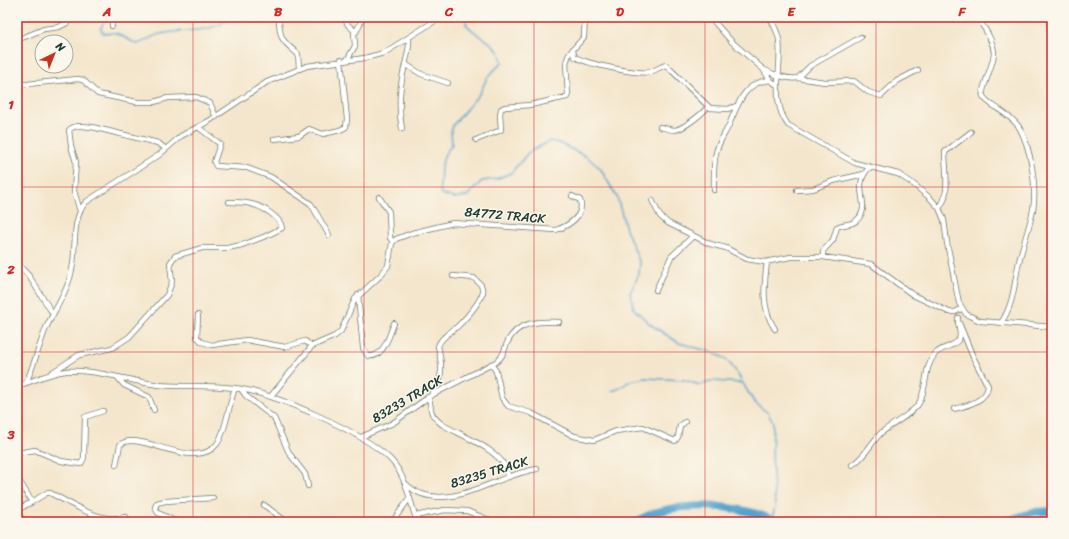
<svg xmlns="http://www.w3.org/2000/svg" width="1069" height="539" viewBox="0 0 1069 539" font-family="Sriracha,sans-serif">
<rect width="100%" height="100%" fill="#fbf7ec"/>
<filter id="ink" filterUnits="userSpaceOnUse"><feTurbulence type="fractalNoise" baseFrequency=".025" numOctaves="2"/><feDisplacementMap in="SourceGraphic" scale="8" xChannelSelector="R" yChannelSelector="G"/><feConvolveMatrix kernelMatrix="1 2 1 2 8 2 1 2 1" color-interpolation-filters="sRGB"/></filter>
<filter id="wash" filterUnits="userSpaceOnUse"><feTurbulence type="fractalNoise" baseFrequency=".012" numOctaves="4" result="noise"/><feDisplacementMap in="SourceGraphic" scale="16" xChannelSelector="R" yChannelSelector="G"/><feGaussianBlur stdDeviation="0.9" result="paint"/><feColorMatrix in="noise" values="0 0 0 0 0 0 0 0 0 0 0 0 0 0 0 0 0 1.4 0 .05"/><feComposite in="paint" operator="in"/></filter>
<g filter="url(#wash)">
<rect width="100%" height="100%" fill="#f4e6cc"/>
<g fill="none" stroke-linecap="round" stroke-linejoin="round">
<path stroke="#52a2cd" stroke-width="1.5" d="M105,17l-4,12 2,4h13l21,11c8,-2 14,-8 23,-10 23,-6 53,1 70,-17
M467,17l-1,7c11,14 34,18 36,38l-15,16 -7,15 -27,32 -2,7 1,12 -7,10 -4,13 -1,21 1,6 13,4 13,-2 15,-15 14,-2 15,-6 17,-20 22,-12 9,2 28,14 13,11 17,29 9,32 14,34 -1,11 -9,19 4,16 16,15 29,19 33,9 14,7 9,11 19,32 14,11 5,9 -1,32 3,52 -3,14
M612,391l8,-3 10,-7 15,-3 39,2 16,5 14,-4 27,2"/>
<path stroke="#52a2cd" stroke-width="8" d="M1049,17l3,13
M637,522c29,-23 108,-19 138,0
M1004,522l29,-10 19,-1"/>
</g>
</g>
<g filter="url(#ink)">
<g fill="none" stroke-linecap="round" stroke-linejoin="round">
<defs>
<path id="minor" d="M279,17c0,21 3,24 19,37l1,14
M344,17l4,8 8,7 -2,1 1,13 -8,14
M710,17l22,25 31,27 7,11 7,5
M770,17c3,7 8,15 9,23 4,29 -10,59 9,85l67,38 43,11 14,9 18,15 9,10 5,12 3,23 12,60 7,11 14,7 72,6
M977,17c7,11 16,22 17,36 0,11 -14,38 -11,43 3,8 27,17 36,31 12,21 18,59 14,83 -4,19 -11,37 -15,56 -4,21 -5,39 -17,57
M112,26v-9
M356,32l7,-15
M17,40l27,-11 15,-2 19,-10
M573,49l1,7c8,7 65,19 75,16 7,-1 11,-6 17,-7l44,43 18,1 8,-3
M405,64l16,10 27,9
M763,69c9,5 24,11 35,9l12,-12 51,-29
M798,78l27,4 29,-1 14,11 13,4 16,-15 21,-11
M17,85l61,-6 5,1 15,14 39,8h17l14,-4 28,-1 14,6 6,14
M198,127l22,17 -6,18 2,4 31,2 24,9 40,27 18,31
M660,127c5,1 10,3 15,3 8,-1 29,-17 33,-24
M402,129c-4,-21 -3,-39 2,-60 2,-10 6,-20 5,-31
M274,139l25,-3 10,-7 14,5 17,-4 6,-3 1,-8 -6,-59
M476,140l25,-10 -1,-16 1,-5 4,-2 25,-2 37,-8 1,-3 -2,-31 3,-9 15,-17 1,-20
M714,190c0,-12 -1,-24 2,-37 2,-10 9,-19 13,-28 9,-21 15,-43 41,-45
M797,190l16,-1 20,-8 31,-7
M379,197l10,15 1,26 3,4
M652,200l8,16 8,7 42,21 16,4 21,11 18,3 26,-5h32l48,7 42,31 36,17h6l6,-3
M939,208c12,-12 6,-40 6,-56l26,-20
M80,211l-6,-20 2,-29 -5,-16 -2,-16c6,-6 15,-4 23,-3l66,16 8,6
M823,257v-6l10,-11 4,-13c6,-4 15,-1 20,-7 16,-15 -7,-32 12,-52
M767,262c-3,23 -6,47 8,67
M17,263l12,13 24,38
M656,290l15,-33 22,-21
M358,295l5,53 5,8c15,3 22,-22 26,-33
M198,315l-1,22 5,5 10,3 35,-5 38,7 20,-6 7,5
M491,364l5,7 6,27 6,8 23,7 43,23 20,4 22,-9 27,-4 32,14 3,-4 2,-11 5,-4
M51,373l28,-18 33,-7 17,-11 38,-42 5,-13 -2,-19 5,-7 27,-8h25l15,-3 24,-9 16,-8c-1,-11 -21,-22 -31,-24 -7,-2 -15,-2 -22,-2
M118,378l6,7 25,12 5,13
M26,383c8,-18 13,-37 20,-55 10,-21 24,-40 27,-64 3,-21 -1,-46 13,-62l73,-47 22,-19 28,-15 58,-39 40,-16 58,-8 19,-5 57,-36
M17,386c16,-5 32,-13 49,-15 31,-2 62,10 93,14 25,2 50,0 75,3 38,4 129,44 156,71 16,16 20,42 27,63
M241,389l5,7 28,22 15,35 16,21 3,12
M432,393c12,-14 10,-29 6,-47 3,-9 14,-15 20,-20 9,-9 21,-22 25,-34l-2,-7 -7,-7 -21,-2
M271,396l41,-50 23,-10 6,-5 14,-32 25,-23 8,-10 4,-23 4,-4 16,-6 41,-10 103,7c12,-4 29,-14 24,-30l-8,-4
M428,397c3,5 2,8 3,13 1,7 7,11 12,15 19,11 64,27 65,51
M954,409c12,-3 33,-8 34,-23l-15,-29 -14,-34
M361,437l32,-14 37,-27 66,-34c7,-5 8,-11 11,-19 10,-22 32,-22 52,-21
M17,453l18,-3 26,11 20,3 3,-6 1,-41 18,-6
M116,465l4,-20c17,-17 75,28 97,-1 9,-12 12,-41 18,-56
M852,465c13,-8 18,-21 29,-32 9,-8 33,-20 38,-30 9,-16 4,-34 16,-49 6,-7 20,-7 24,-15 3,-6 -2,-14 -1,-21
M17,477l15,25 -15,8
M404,482c5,5 11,10 18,12 36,13 78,-20 115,-25
M32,502l16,-10c24,11 50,32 78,25
M264,505l23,17
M415,516l30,-6 22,1 27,11
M177,522l-19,-9 -3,-6 2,-4 8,-2 48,-3
M392,522l17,-23
M506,522l14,-2 21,2"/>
<path id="major" d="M17,513l5,9"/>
</defs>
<use href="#minor" stroke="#6a7869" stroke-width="6"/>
<use href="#major" stroke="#6a7869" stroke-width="8"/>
<use href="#minor" stroke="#fff" stroke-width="4.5"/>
<use href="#major" stroke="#fff" stroke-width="5.5"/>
</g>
</g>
<path fill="none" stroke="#d62828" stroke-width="1" stroke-opacity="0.55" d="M193,17v505M364,17v505M534,17v505M705,17v505M876,17v505M17,187h1035M17,352h1035"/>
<g text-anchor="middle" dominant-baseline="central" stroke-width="3" stroke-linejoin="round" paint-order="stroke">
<g font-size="13" fill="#1f3d34" stroke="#fbf7ec">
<text transform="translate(505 215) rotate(5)">84772 TRACK</text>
<text transform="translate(407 399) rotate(-31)">83233 TRACK</text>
<text transform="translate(489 472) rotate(-17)">83235 TRACK</text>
</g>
</g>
<rect width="1069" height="539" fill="none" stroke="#fbf7ec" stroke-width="44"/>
<g transform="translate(54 54) rotate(43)"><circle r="19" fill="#fbf7ec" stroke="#a3ada2"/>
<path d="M0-3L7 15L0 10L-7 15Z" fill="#c8321e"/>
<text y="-6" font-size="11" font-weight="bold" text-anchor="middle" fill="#1f3d34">N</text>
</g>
<rect x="22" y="22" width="1025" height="495" fill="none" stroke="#d62828" stroke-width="1.5"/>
<g font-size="13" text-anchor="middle" font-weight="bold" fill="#d62828">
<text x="107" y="16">A</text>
<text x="278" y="16">B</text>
<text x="449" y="16">C</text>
<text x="620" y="16">D</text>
<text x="791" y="16">E</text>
<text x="962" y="16">F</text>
<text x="11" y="109">1</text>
<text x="11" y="274">2</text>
<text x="11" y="439">3</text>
</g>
</svg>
